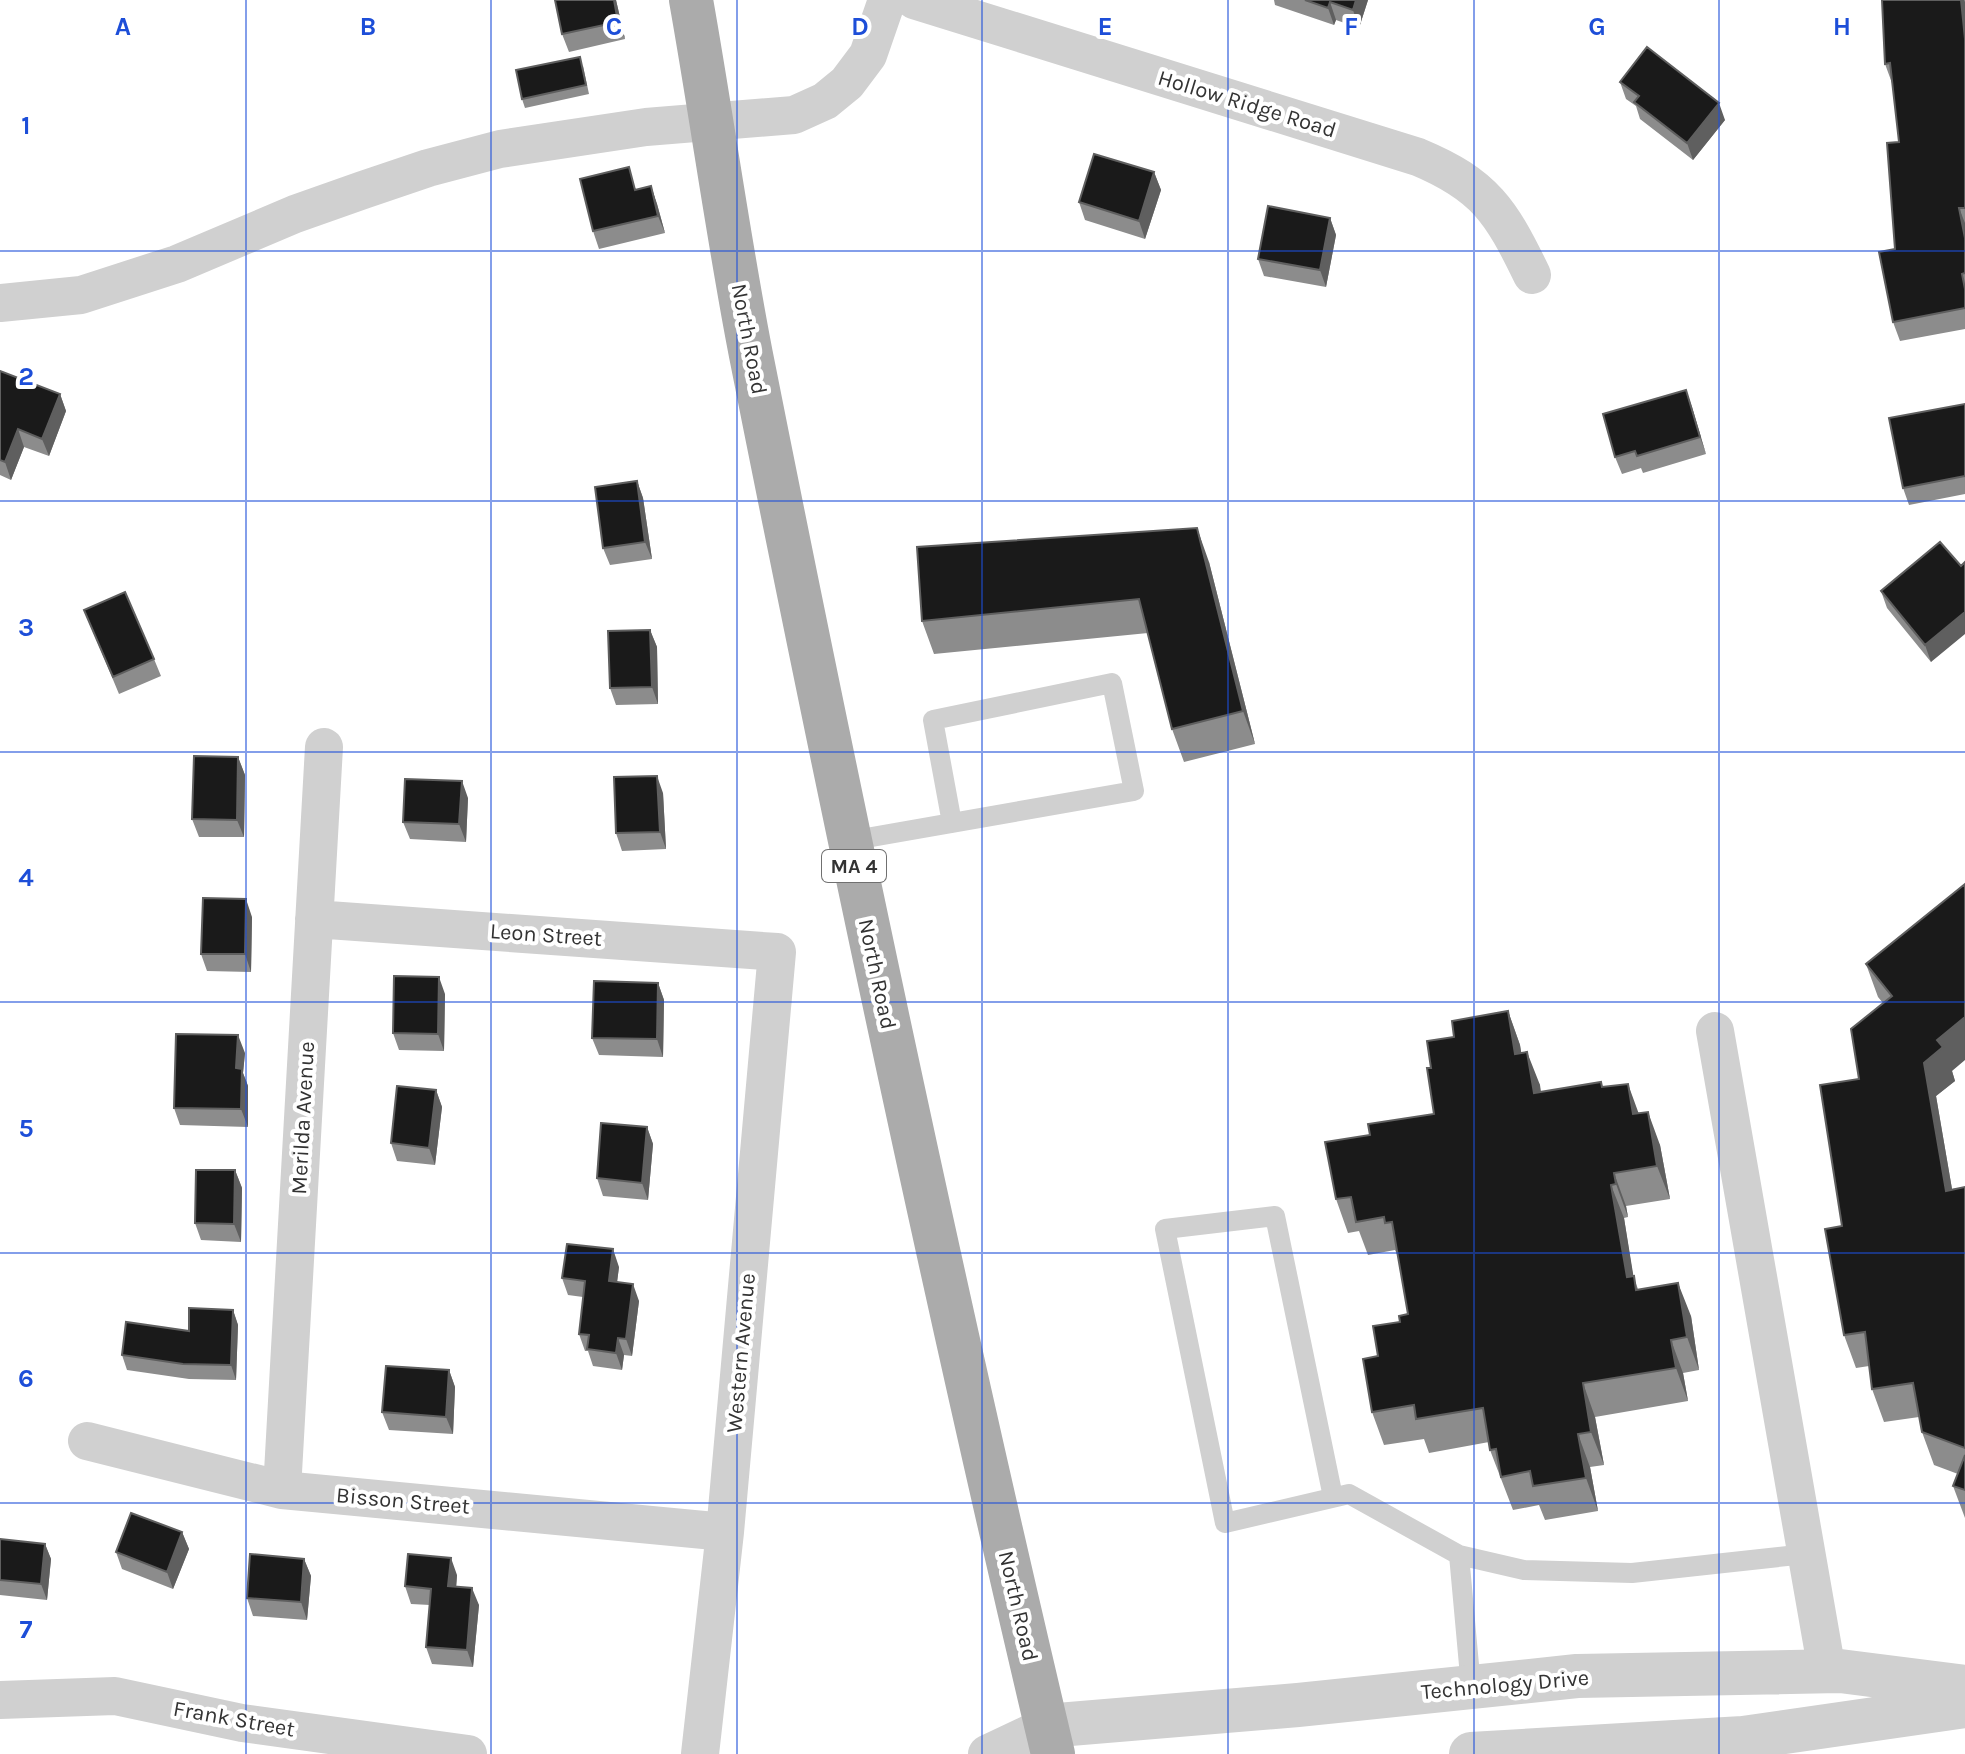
<svg xmlns="http://www.w3.org/2000/svg" width="1965" height="1754" viewBox="0 0 1965 1754" font-family="Karla,sans-serif">
<rect width="100%" height="100%" fill="#fff"/>
<g fill="none" stroke-linecap="round" stroke-linejoin="round">
<path stroke="#d0d0d0" stroke-width="20" d="M849,841l285,-50 -22,-108 -179,37 19,103
M1333,1497l-58,-281 -110,13 60,294 124,-29 110,61 12,132
M1459,1555l65,15 108,3 174,-19"/>
<path stroke="#d0d0d0" stroke-width="38" d="M914,0l504,157c67,28 83,54 114,118
M0,303l81,-8 96,-31 118,-50 68,-24 65,-22 72,-19 146,-22 148,-12 31,-14 22,-18 21,-28 19,-55
M314,919l463,33 -52,580 -25,222
M1715,1031l112,640
M87,1441l195,49 443,42
M282,1490l42,-743
M0,1700l115,-4 127,27 226,31
M987,1754l59,-28"/>
<path stroke="#d0d0d0" stroke-width="44" d="M1046,1726l252,-21 279,-29 263,-5 125,16
M1471,1754l272,-16 222,-32"/>
<path stroke="#ababab" stroke-width="44" d="M691,0c21,118 37,237 60,355 93,468 192,935 302,1399"/>
</g>
<path fill="#8c8c8c" d="M555,0h61l9,39 -56,13 -7,-18z
M1274,0h94l-9,28 -23,-8 -2,5 -59,-20z
M1882,0h83v329l-65,12 -7,-19 6,-180 -7,-59 -7,-19z
M583,66l6,28 -64,14 -3,-9z
M1620,82l105,38 -32,40 -53,-41 -4,-13 -10,-7z
M1154,172l7,18 -16,49 -60,-19 -6,-18z
M651,186l6,18 8,29 -66,16 -6,-18 44,-41z
M1330,218l6,17 -10,52 -62,-11 -6,-17z
M0,371l60,23 6,17 -17,45 -25,-9 -13,33 -11,-5z
M1686,390l20,64 -63,19 -2,-5 -19,6 -7,-17z
M1965,404v90l-56,11 -6,-17z
M637,481l6,17 9,61 -42,6 -7,-17z
M1209,562l46,182 -71,18 -12,-33 -24,-96 -214,21 -12,-33z
M1961,566l-30,96 -44,-54 -6,-17z
M84,610l70,49 7,17 -42,18z
M650,630l7,17 1,57 -42,1 -6,-17z
M238,757l7,18 -1,62h-45l-7,-18z
M663,793l3,56 -44,2 -6,-18z
M468,798l-2,44 -56,-3 -7,-17z
M252,917l-1,55 -44,-1 -6,-17z
M1866,964l86,107 3,10 -19,15 16,93 13,-2v331l-12,-32 5,-12 -24,-9 -12,-33 -3,-15 -35,5 -12,-33 -3,-23 -13,2 -12,-33 -2,-109 17,-147 24,-76 -5,-6z
M658,983l6,17 -1,57 -64,-2 -7,-17z
M445,994l-1,57 -45,-1 -6,-17z
M1508,1011l12,34 1,8 19,32v7l63,-5 36,26 21,32 10,54 -44,7 2,11 -4,1 9,58 5,13 53,27 8,54 -16,3 5,28 -93,16 9,48 -14,2 8,44 -53,9 -6,-15 -26,5 -23,-60 -1,-8 -60,11 -5,-14 -40,6 -12,-33 6,-56 22,-34 8,-8 -10,-58 -3,-6 -27,5 -9,-24 -11,2 -12,-34 34,-64 64,-21 -3,-46 23,-31z
M245,1053l-2,20 5,13v41l-68,-2 -6,-17z
M436,1090l6,17 -7,58 -38,-4 -6,-18z
M647,1127l6,17 -5,56 -45,-4 -6,-18z
M235,1170l7,18 -1,54 -40,-2 -6,-17z
M619,1267l-2,15 22,19 -7,55 -8,-1 -2,15 -29,-4 -5,-15h-3l-6,-17 4,-37 -15,-2 -6,-17z
M233,1310l5,15 -2,55 -47,-1 -62,-9 -5,-15 67,-24z
M449,1370l6,17 -2,47 -64,-4 -7,-18z
M182,1532l7,17 -16,40 -51,-20 -6,-17z
M0,1539l45,5 6,15 -4,41 -47,-5z
M304,1559l7,17 -4,44 -54,-4 -6,-18z
M457,1575l-1,12 23,18 -6,62 -41,-3 -6,-17 4,-42 -19,-1 -6,-18z"/>
<path fill="#5f5f5f" d="M614,0h2l9,39 -7,-17z
M1356,0h12l-9,28 -6,-18z
M1961,0h3l1,2v37z
M1330,2l6,18 -2,5 -6,-17z
M1719,103l6,17 -32,40 -6,-17z
M1154,172l7,18 -16,49 -6,-18z
M651,186l6,18 8,29 -7,-17z
M1959,208l6,15v15z
M1330,218l6,17 -10,52 -6,-17z
M1686,390l6,17 14,47 -6,-17z
M60,394l6,17 -17,45 -7,-17z
M18,429l6,18 -13,33 -6,-18z
M637,481l6,17 9,61 -7,-17z
M1197,528l12,34 46,182 -12,-33z
M1965,612v22l-34,28 -6,-17z
M650,630l7,17 1,57 -6,-17z
M238,757l7,18 -1,62 -7,-17z
M657,776l6,17 3,56 -6,-17z
M462,781l6,17 -2,44 -7,-18z
M246,899l6,18 -1,55 -6,-18z
M439,977l6,17 -1,57 -6,-17z
M658,983l6,17 -1,57 -6,-18z
M1508,1011l12,34 7,43 -12,-34z
M1965,1017v43l-13,11 3,10 -19,15 22,128 -12,-33 -22,-128 13,-23z
M238,1035l7,18 -2,20 5,13v41l-7,-18 -5,-41z
M1527,1052l13,33 6,41 -12,-33z
M1628,1084l12,33 -7,-3z
M436,1090l6,17 -7,58 -6,-17z
M1648,1112l12,33 10,54 -13,-33z
M647,1127l6,17 -5,56 -6,-17z
M235,1170l7,18 -1,54 -7,-18z
M1614,1173l12,33 2,11 -12,-33z
M1611,1185l13,33 15,92 -12,-33z
M613,1249l6,18 -4,31 -6,-17z
M1678,1283l13,33 8,54 -12,-33z
M633,1284l6,17 -7,55 -6,-17z
M233,1310l5,15 -2,55 -5,-15z
M618,1338l6,17 -2,15 -6,-17z
M1671,1340l12,33 5,28 -12,-33z
M449,1370l6,17 -2,47 -7,-17z
M1583,1383l12,34 9,48 -13,-33z
M1578,1434l12,33 8,44 -12,-33z
M182,1532l7,17 -16,40 -6,-17z
M45,1544l6,15 -4,41 -6,-16z
M451,1558l6,17 -2,29 -7,-18z
M304,1559l7,17 -4,44 -6,-18z
M472,1588l7,17 -6,62 -6,-17z"/>
<path fill="#1a1a1a" stroke="#5f5f5f" stroke-width="2" d="M555,0h59l4,22 -56,12z
M1305,0h51l-3,10 -23,-8 -2,6z
M1882,0h79l4,39v169h-6l6,30v35l-3,1 3,15v19l-72,14 -14,-70 16,-3 -8,-106 12,-1 -9,-79 -5,1z
M1647,47l72,56 -32,40 -53,-41 5,-6 -19,-14z
M580,57l6,28 -64,14 -6,-29z
M1094,154l60,18 -15,49 -60,-19z
M629,167l6,23 16,-4 7,30 -65,15 -13,-52z
M1268,206l62,12 -10,52 -62,-11z
M0,371l60,23 -18,45 -24,-10 -13,33 -5,-2z
M1686,390l14,47 -63,19 -2,-5 -20,6 -12,-43z
M1965,404v72l-62,12 -14,-70z
M637,481l8,61 -42,6 -8,-61z
M1197,528l46,183 -71,18 -33,-130 -217,22 -5,-74z
M1940,542l21,24 4,-4v50l-40,33 -44,-54z
M125,592l29,67 -41,18 -29,-67z
M650,630l2,57 -42,1 -2,-57z
M194,756l44,1 -1,63 -45,-1z
M657,776l3,56 -44,1 -2,-56z
M405,779l57,2 -3,43 -56,-2z
M1965,884v133l-28,23 6,7 -19,16 22,128 19,-4v261l-43,-16 -9,-49 -41,6 -7,-57 -21,3 -19,-106 17,-3 -22,-141 39,-6 -8,-50 41,-33 -26,-32z
M203,898l43,1 -1,55h-44z
M394,976l45,1 -1,57 -45,-1z
M594,981l64,2 -1,56 -65,-1z
M1508,1011l7,43 12,-2 7,41 67,-11 1,5 26,-3 5,30 15,-2 9,54 -43,7 2,11 -5,1 16,92 7,-1 2,14 42,-7 9,54 -16,3 5,28 -93,15 8,49 -13,2 8,44 -53,8 -3,-15 -29,6 -5,-28 -6,1 -7,-42 -67,11 -2,-14 -42,7 -9,-53 15,-3 -5,-30 27,-4 -1,-6 9,-2 -16,-92 -7,1 -1,-6 -28,5 -5,-25 -15,2 -11,-57 45,-7 -2,-11 66,-10 -7,-46h4l-4,-27 27,-4 -2,-16z
M176,1034l62,1 -2,33 6,1 -1,40 -67,-1z
M397,1086l39,4 -7,58 -38,-5z
M601,1123l46,4 -5,56 -45,-5z
M196,1170h39l-1,54 -39,-1z
M567,1244l46,5 -4,32 24,3 -7,55 -8,-1 -2,15 -29,-4 2,-14 -10,-1 6,-53 -23,-3z
M189,1308l44,2 -2,55 -48,-1 -61,-9 4,-33 63,9z
M386,1366l63,4 -3,47 -64,-5z
M1965,1455v35l-12,-4z
M131,1513l51,19 -15,40 -51,-20z
M0,1539l45,5 -4,40 -41,-4z
M250,1554l54,5 -3,43 -54,-4z
M408,1554l43,4 -3,28 24,2 -5,62 -41,-3 5,-58 -26,-3z"/>
<path fill="none" stroke="#1d4ed8" stroke-width="2" stroke-opacity="0.55" d="M246,0v1754M491,0v1754M737,0v1754M982,0v1754M1228,0v1754M1474,0v1754M1719,0v1754M0,251h1965M0,501h1965M0,752h1965M0,1002h1965M0,1253h1965M0,1503h1965"/>
<g text-anchor="middle" dominant-baseline="central" stroke-width="8" stroke-linejoin="round" paint-order="stroke">
<rect fill="#fff" stroke="#707070" stroke-width="2" x="822" y="850" width="64" height="32" rx="6"/>
<g font-size="20" font-weight="bold" fill="#333">
<text x="854" y="866">MA 4</text>
</g>
<g font-size="22" fill="#333" stroke="#fff">
<text transform="translate(1247 104) rotate(17)">Hollow Ridge Road</text>
<text transform="translate(749 339) rotate(79)">North Road</text>
<text transform="translate(546 935) rotate(4)">Leon Street</text>
<text transform="translate(877 974) rotate(78)">North Road</text>
<text transform="translate(303 1118) rotate(-87)">Merilda Avenue</text>
<text transform="translate(741 1353) rotate(-85)">Western Avenue</text>
<text transform="translate(403 1501) rotate(5)">Bisson Street</text>
<text transform="translate(1018 1606) rotate(77)">North Road</text>
<text transform="translate(1505 1685) rotate(-5)">Technology Drive</text>
<text transform="translate(234 1719) rotate(10)">Frank Street</text>
</g>
</g>
<g font-size="26" text-anchor="middle" font-weight="bold" fill="#1d4ed8" stroke="#fff" stroke-width="8" stroke-linejoin="round" paint-order="stroke">
<text x="123" y="35">A</text>
<text x="368" y="35">B</text>
<text x="614" y="35">C</text>
<text x="860" y="35">D</text>
<text x="1105" y="35">E</text>
<text x="1351" y="35">F</text>
<text x="1597" y="35">G</text>
<text x="1842" y="35">H</text>
<text x="26" y="134">1</text>
<text x="26" y="385">2</text>
<text x="26" y="636">3</text>
<text x="26" y="886">4</text>
<text x="26" y="1137">5</text>
<text x="26" y="1387">6</text>
<text x="26" y="1638">7</text>
</g>
</svg>
